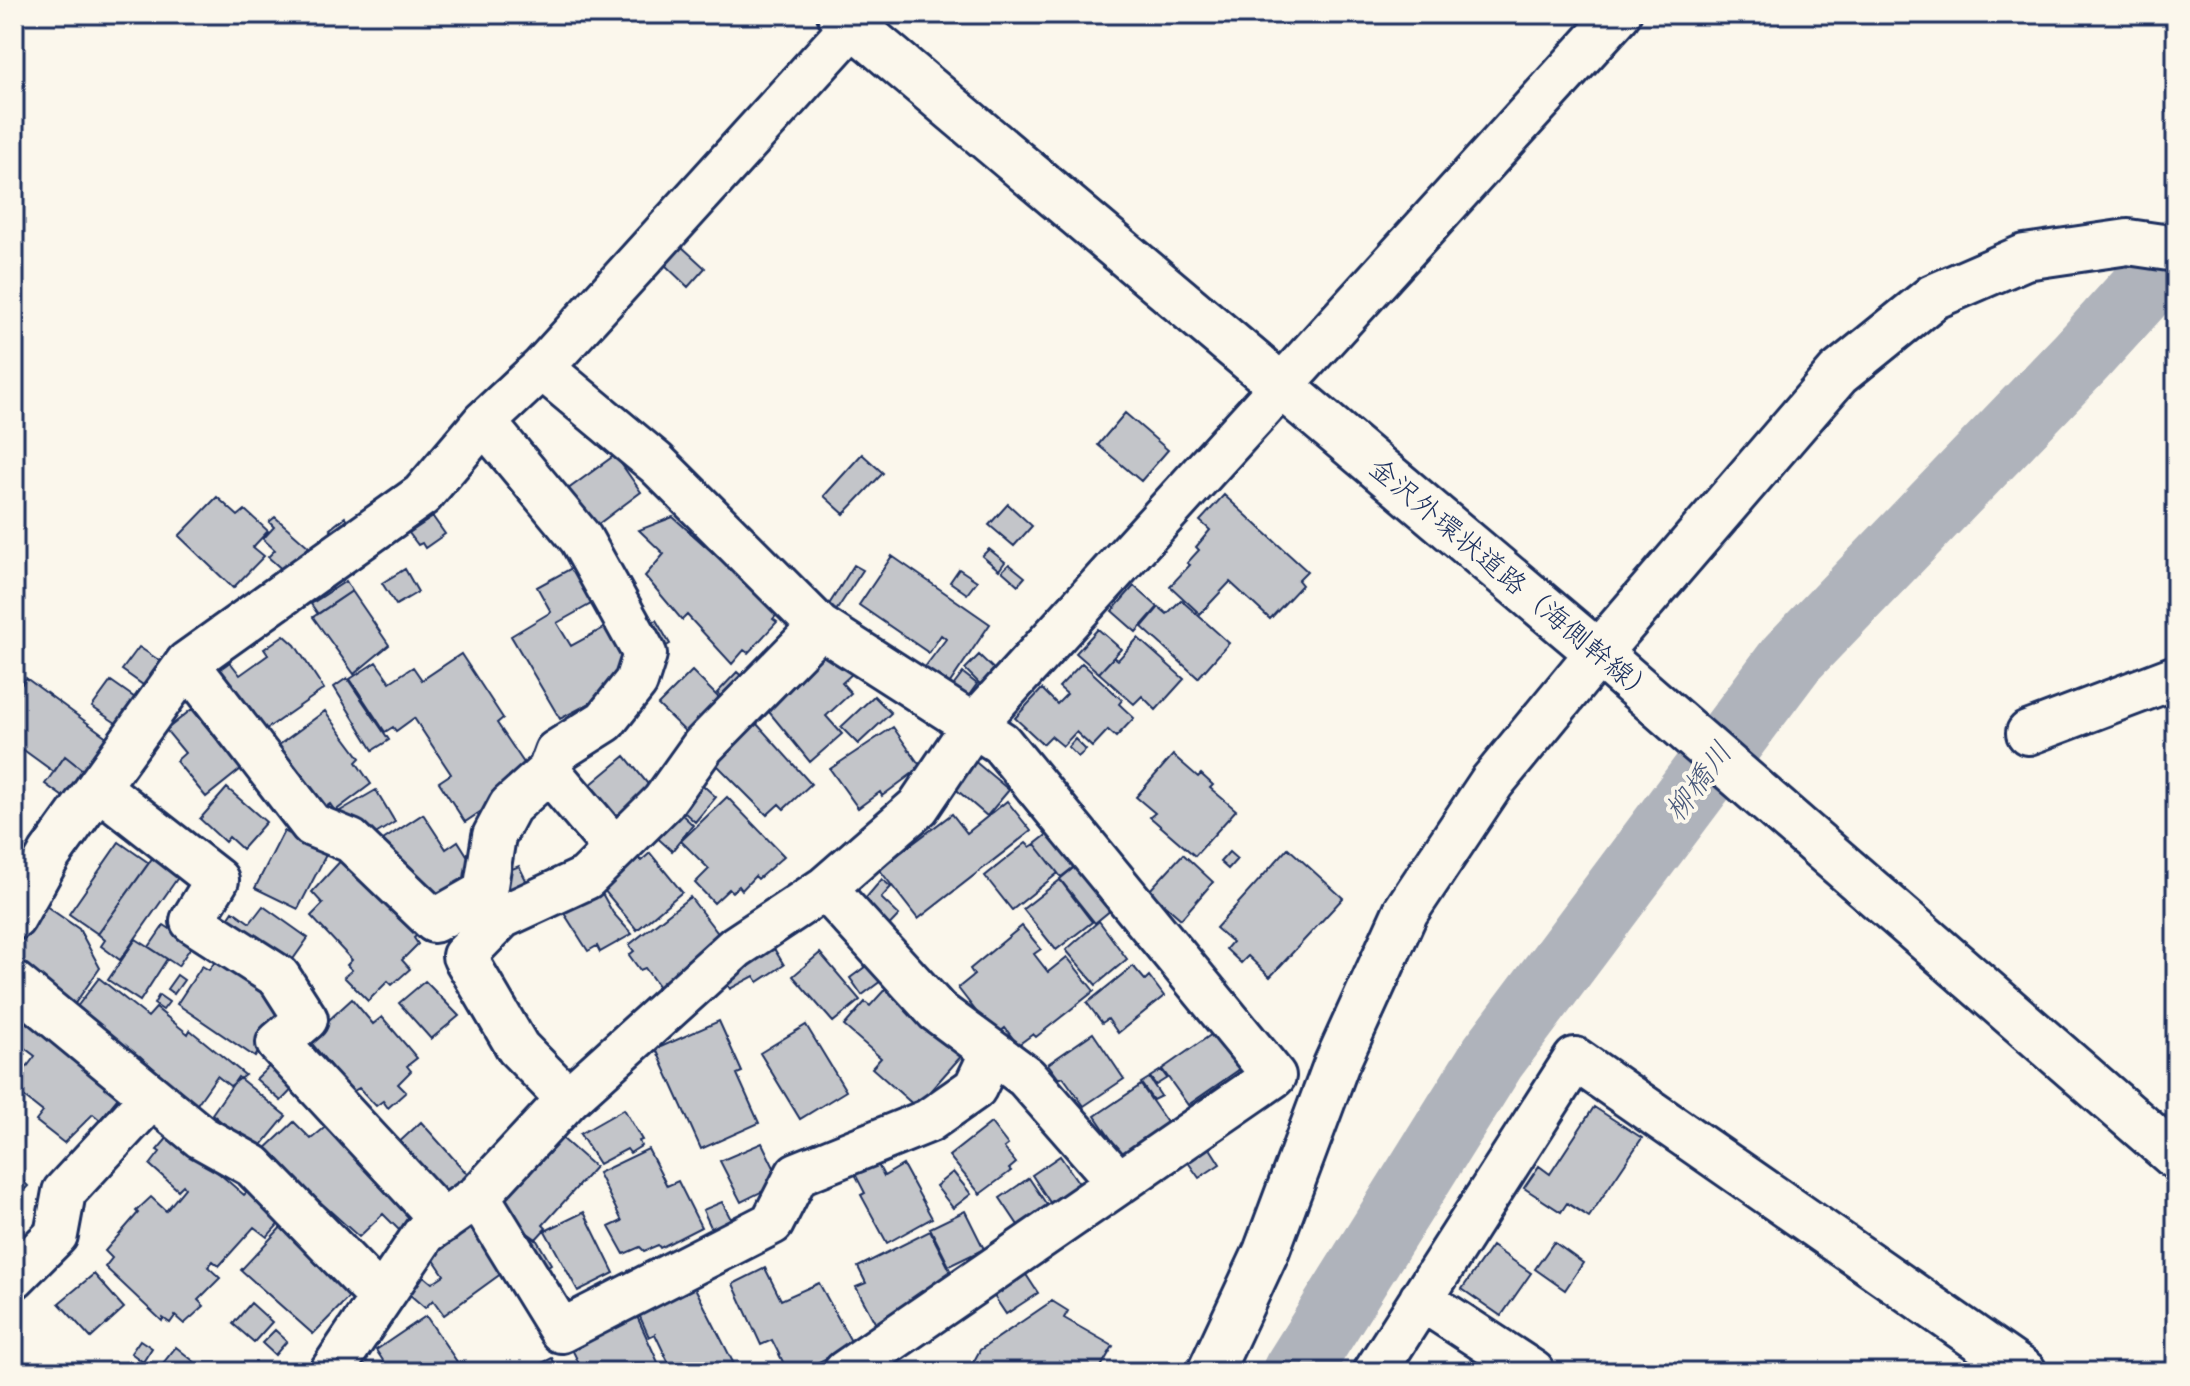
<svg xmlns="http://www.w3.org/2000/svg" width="2190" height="1386" viewBox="0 0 2190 1386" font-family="'Balsamiq Sans','Klee One',sans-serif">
<rect width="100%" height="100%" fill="#fbf7ec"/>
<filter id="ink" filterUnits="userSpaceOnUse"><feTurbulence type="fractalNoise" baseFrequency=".0125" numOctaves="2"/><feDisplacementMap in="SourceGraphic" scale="16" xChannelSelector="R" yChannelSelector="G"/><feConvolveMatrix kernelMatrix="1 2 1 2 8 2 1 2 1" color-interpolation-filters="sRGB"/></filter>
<g filter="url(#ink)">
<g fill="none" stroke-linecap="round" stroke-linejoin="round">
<path stroke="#afb3bb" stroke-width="68" d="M1296,1372l197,-315 298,-398 290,-302 95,-105"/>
</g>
<path fill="#c3c5c9" stroke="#1b2f5e" stroke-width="2" d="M681,246l24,22 -17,19 -23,-22z
M1125,413l43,37 -27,31 -43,-36z
M862,454l21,19 -39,41 -20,-18z
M615,455l26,37 -52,39 -29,-36z
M1224,495l83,76 -9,9 4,5 -32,34 -40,-37 -30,32 -30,-28 20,-21 -3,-2 12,-13 -3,-3 14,-17 -10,-9z
M217,497l21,19 7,-6 23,21 -15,16 11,9 -31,32 -54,-52z
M1008,504l24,22 -18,20 -25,-21z
M275,517l34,30 -23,26 -18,-16 7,-7 -12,-11 11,-12 -5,-5z
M345,517l7,10 -15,11 -7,-9z
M433,517l12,17 -20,14 -3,-5 -4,2 -9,-12z
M673,517l106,95 -6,7 4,3 -29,31 -4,-3 -12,14 -45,-49 -5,5 -37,-44 19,-22 -25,-24z
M989,549l16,13 -6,8 -17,-14z
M892,556l98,68 -47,69 -24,-18 27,-36 -5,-4 -12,18 -70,-48z
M579,564l19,36 -41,23 14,23 38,-21 22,39 1,17 -72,38 -49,-83 40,-24 -14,-25z
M1009,564l16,13 -7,8 -16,-14z
M854,565l9,5 -27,41 -8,-5z
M405,569l13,23 -22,13 -14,-22z
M959,569l18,12 -10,13 -17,-12z
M346,581l6,10 -34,23 -7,-10z
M1134,586l24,21 -22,25 -24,-21z
M352,591l37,54 -35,29 -41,-57z
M1181,600l48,43 -31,35 -56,-51 17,-20 8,7z
M656,620l14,24 -16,9 -14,-24z
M1098,629l23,20 -22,24 -23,-20z
M284,635l11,10 29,44 -72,50 -43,-62 21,-15 10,13 28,-20 -4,-6z
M1138,638l46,41 -28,31 -14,-14 -8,8 -35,-31 15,-16 4,3z
M829,646l24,27 -11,10 9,10 -25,23 16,18 -32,28 -45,-55z
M139,647l24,16 -17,24 -24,-17z
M461,654l42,64 -6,5 29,43 -1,16 -60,40 -26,-40 12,-8 -37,-56 -18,13 -3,-4 -8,5 -35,-53 26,-17 14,20 23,-15 9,13z
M979,655l21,20 -14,15 -21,-21z
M1082,663l40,37 -3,4 15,14 -18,19 -8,-7 -16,17 -16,-15 -13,14 -12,-10 -8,8 -28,-26 27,-29 15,15 10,-10 -8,-7z
M692,671l34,34 -33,34 -35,-34z
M737,672l10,9 -20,21 -10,-9z
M963,673l14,11 -18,25 -15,-11z
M26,678l82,60 -24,33 -19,-15 -11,16 -40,-29v-48z
M347,678l42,62 -16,10 -39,-63z
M111,681l27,19 -19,25 -27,-18z
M874,696l17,17 -33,31 -17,-17z
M192,709l49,60 -35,28 -30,-36 9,-8 -19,-23z
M325,711l35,47 -4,4 15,22 -36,27 -5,-7 -10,7 -17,-24 4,-4 -28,-38z
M756,723l55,61 -27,25 -5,-5 -12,11 -53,-53z
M893,727l28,40 -39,29 -2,-4 -22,16 -28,-39z
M1075,739l11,11 -8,7 -10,-10z
M1173,755l25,22 3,-3 12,11 -3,3 26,22 -41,46 -45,-39 5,-4 -19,-16z
M65,756l23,18 -19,27 -24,-17z
M625,756l31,38 -38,35 -34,-39z
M972,759l37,31 -22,26 -36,-31z
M696,779l20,18 -21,25 -21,-19z
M227,788l39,34 -24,27 -13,-12 -4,5 -25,-23z
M376,790l19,32 -34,21 -21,-32z
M727,797l57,59 -26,23 -3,-3 -13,14 -3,-4 -7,6 -3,-3 -15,14 -19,-20 14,-14 -28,-28z
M1007,801l24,30 -113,88 -39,-50 73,-55 15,19z
M675,808l18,17 -21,26 -19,-17z
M423,814l23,35 12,-8 19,30 -47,41 -47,-72z
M284,831l43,22 -29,56 -43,-21z
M1049,833l26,33 -14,11 -26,-33z
M119,842l30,21 -51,71 -29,-20z
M1026,843l4,4 5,-3 23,29 -46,37 -27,-34z
M1288,848l55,50 -73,79 -22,-21 -7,7 -15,-14 6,-7 -16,-14z
M1229,852l8,7 -9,10 -8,-7z
M650,853l32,39 -45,38 -38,-46 37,-30 5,7z
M1183,854l30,28 -32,37 -32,-28z
M345,856l73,78 -4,4 4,6 -16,16 8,9 -18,16 -4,-4 -20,20 -24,-24 8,-7 -5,-5 5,-5 -41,-44 12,-12 -11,-12z
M153,857l26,19 -59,84 -19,-14 4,-6 -7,-6z
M1077,865l35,44 -17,14 -35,-44z
M519,866l14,28 -23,12 -14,-30z
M882,879l9,8 -10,11 18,17 -19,20 -25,-24z
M1060,880l32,42 -36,28 -33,-41z
M599,888l14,25 19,21 -32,18 -3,-6 -9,5 -26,-41z
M690,897l33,43 -59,54 -19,-26 -5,2 -11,-15 5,-4 -5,-6z
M46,906l33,23 21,39 -29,41 -57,-40v-19z
M263,906l45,32 -22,31 -63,-43 10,-15 17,12z
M1099,921l28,38 -31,26 -30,-35z
M164,925l29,19 -15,22 -29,-19z
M1022,926l19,23 -7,5 14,18 19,-15 27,34 -58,46 -3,-3 -15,11 -13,-17 -10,8 -37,-48 16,-13 -4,-6z
M136,939l31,20 -27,42 -32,-21z
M770,942l14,23 -26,17 -4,-6 -24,13 -10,-17z
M820,953l40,47 -27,22 -40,-46z
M220,955l70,49 -35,53 -78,-53 25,-38 7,4z
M873,961l12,17 -23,17 -12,-17z
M1133,966l12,14 4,-4 15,20 -46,37 -10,-14 -6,4 -15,-20z
M177,975l7,5 -10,14 -7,-5z
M99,978l49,39 8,-9 32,26 2,-4 55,45 -15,11 -13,-10 -22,31 -55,-51 -4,7 -63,-51z
M425,981l34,35 -28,23 -32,-36z
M888,986l76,67 -48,54 -44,-39 9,-10 -37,-32 21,-24 5,4z
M159,995l10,7 -6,8 -9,-6z
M352,999l21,25 9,-7 35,41 -10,8 4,5 -13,13 8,8 -18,16 -5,-7 -7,5 -17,-18 -7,4 -44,-53z
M14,1008l112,80 -26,32 -7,-6 -29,29 -28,-22 7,-9 -29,-23v-5l21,-28 -21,-16z
M719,1021l23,51 -5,2 22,49 -58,26 -45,-100z
M806,1025l40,66 -46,28 -40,-66z
M1093,1033l31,46 -40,27 -21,-29 -4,2 -11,-15z
M1212,1034l28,35 -52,36 -26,-36z
M280,1056l23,22 -22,23 -25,-22z
M1161,1070l6,8 -11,7 -6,-8z
M238,1077l48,39 -29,35 -45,-37z
M1149,1078l12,18 -8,4 -12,-17z
M1141,1085l27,39 -46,31 -27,-39z
M1594,1107l48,31 -53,79 -22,-14 -6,9 -37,-24 15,-22 11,8z
M624,1109l18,31 -3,1 2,5 -11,7 -3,-4 -28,15 -19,-30z
M335,1119l92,92 -26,21 -18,-18 -24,23 -42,-38 -4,3 -50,-51 31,-29 17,17z
M421,1122l49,55 -29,24 -46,-55z
M991,1123l17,22 -4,3 12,15 -7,6 2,2 -31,23 -31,-38z
M175,1129l44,37 -4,4 29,25 8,-8 32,31 -17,19 -13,-10 -35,39 -6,-5 -5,6 12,11 -22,22 6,6 -20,18 -9,-8 -5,7 -7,-5 -1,3 -57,-54 7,-9 -7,-7 33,-38 -2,-2 15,-14 15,14 19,-23 -2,-3 -5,5 -28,-25 10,-13 -3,-2z
M555,1132l40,35 -52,58 3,3 -11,12 -43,-37z
M1206,1142l14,22 -21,14 -14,-20z
M762,1143l19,39 -40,20 -21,-41z
M648,1149l19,37 11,-5 23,46 -41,21 -2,-3 -14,6 -4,-4 -16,7 -15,-27 13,-6 -24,-48z
M1060,1156l20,29 -29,19 -19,-29z
M876,1161l8,15 19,-11 29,53 -45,25 -26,-48 4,-2 -11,-21z
M14,1172l14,14 -14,14z
M953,1172l18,22 -18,14 -17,-22z
M1029,1178l20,30 -29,20 -20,-30z
M722,1202l12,23 -20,9 -11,-24z
M965,1211l19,38 -35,17 -19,-38z
M584,1212l30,61 -36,18 -33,-60z
M477,1221l32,47 -65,47 -11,-15 -8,8 -24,-21 14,-18 17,14 12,-8 -12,-18 4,-3 -5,-7z
M285,1223l71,67 -43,44 -72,-64z
M522,1229l14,10 15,25 -16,11z
M930,1231l25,49 -76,50 -23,-43 10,-4 -8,-16z
M1554,1242l29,21 -18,27 -30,-21z
M1492,1246l39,27 -30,43 -39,-27z
M765,1268l16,32 38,-17 34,62 -54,27h-11l-16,-32 -11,5 -28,-61z
M765,1268l16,32 38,-17 34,62 -54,27h-11l-16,-32 -11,5 -28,-61z
M1025,1273l13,20 -32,21 -14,-21z
M94,1274l30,34 -33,30 -32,-35z
M692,1282l46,90h-65l-18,-38 -6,3 -13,-29z
M692,1282l46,90h-65l-18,-38 -6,3 -13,-29z
M1052,1301l16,10 -4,7 49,28 -15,26h-130l12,-22z
M251,1303l21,19 -18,20 -21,-18z
M635,1312l27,59 -79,1 -13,-27z
M426,1316l34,50 4,-3 6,9h-87l-4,-6 5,-4 -8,-12z
M275,1330l12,11 -12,14 -13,-12z
M140,1340l12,8 -9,14 -12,-9z
M176,1347l31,25h-51z
M552,1358l7,14h-35z"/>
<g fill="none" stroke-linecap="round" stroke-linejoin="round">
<defs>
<path id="minor" d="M542,368l321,-354
M187,663l125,162 39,16 83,80 51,-29 9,-56 16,-30 39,-35 7,-19 49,-31 31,-39 9,-28 -64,-115 -97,-117
M2028,733l148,-56
M549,771l66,78
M98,787l119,93 -25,41 87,56 27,42 -28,24 165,178
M825,888l112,123 89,66 93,106
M14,918l36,-64 137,-191 235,-168 62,-73 58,-54 114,95 164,164 181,116 273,333 -429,296
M14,983l187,154 52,29 128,132
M568,1099l-50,-51 -54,-92 38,-39 84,-39 77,-76 40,-56 117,-119
M478,1196l83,135 211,-108 25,-49 131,-53 47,-33 17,-36
M14,1277l42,-42 8,-43 88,-95
M1421,1299l112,73
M331,1372l94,-139 53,-37 90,-97 168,-152 89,-59 93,-81 54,-80 647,-713
M1375,1372l200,-313 450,313"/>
<path id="tertiary" d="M840,14l758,639
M1210,1372l56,-120 70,-187 70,-154 86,-129 106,-129 240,-279 95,-77 92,-40 103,-15 48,7"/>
<path id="secondary" d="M1598,653l578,504"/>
</defs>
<use href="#minor" stroke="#1b2f5e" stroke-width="48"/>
<use href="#tertiary" stroke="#1b2f5e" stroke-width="50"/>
<use href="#secondary" stroke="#1b2f5e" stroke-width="50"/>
<use href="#minor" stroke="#fbf7ec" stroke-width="42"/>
<use href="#tertiary" stroke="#fbf7ec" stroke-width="44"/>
<use href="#secondary" stroke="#fbf7ec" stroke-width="44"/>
</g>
</g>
<g text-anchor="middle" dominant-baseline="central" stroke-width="8" stroke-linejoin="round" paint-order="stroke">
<g font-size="28" fill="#1b2f5e" stroke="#fbf7ec">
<text transform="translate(1512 581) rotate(40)">金沢外環状道路（海側幹線）</text>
</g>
<g font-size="30" font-style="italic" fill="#47577a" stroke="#fbf7ec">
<text transform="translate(1699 782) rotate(-53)">柳橋川</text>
</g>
</g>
<rect width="2190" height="1386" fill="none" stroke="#fbf7ec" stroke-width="48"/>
<rect x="24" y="24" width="2142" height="1338" fill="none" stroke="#1b2f5e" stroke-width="3" filter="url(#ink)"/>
</svg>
